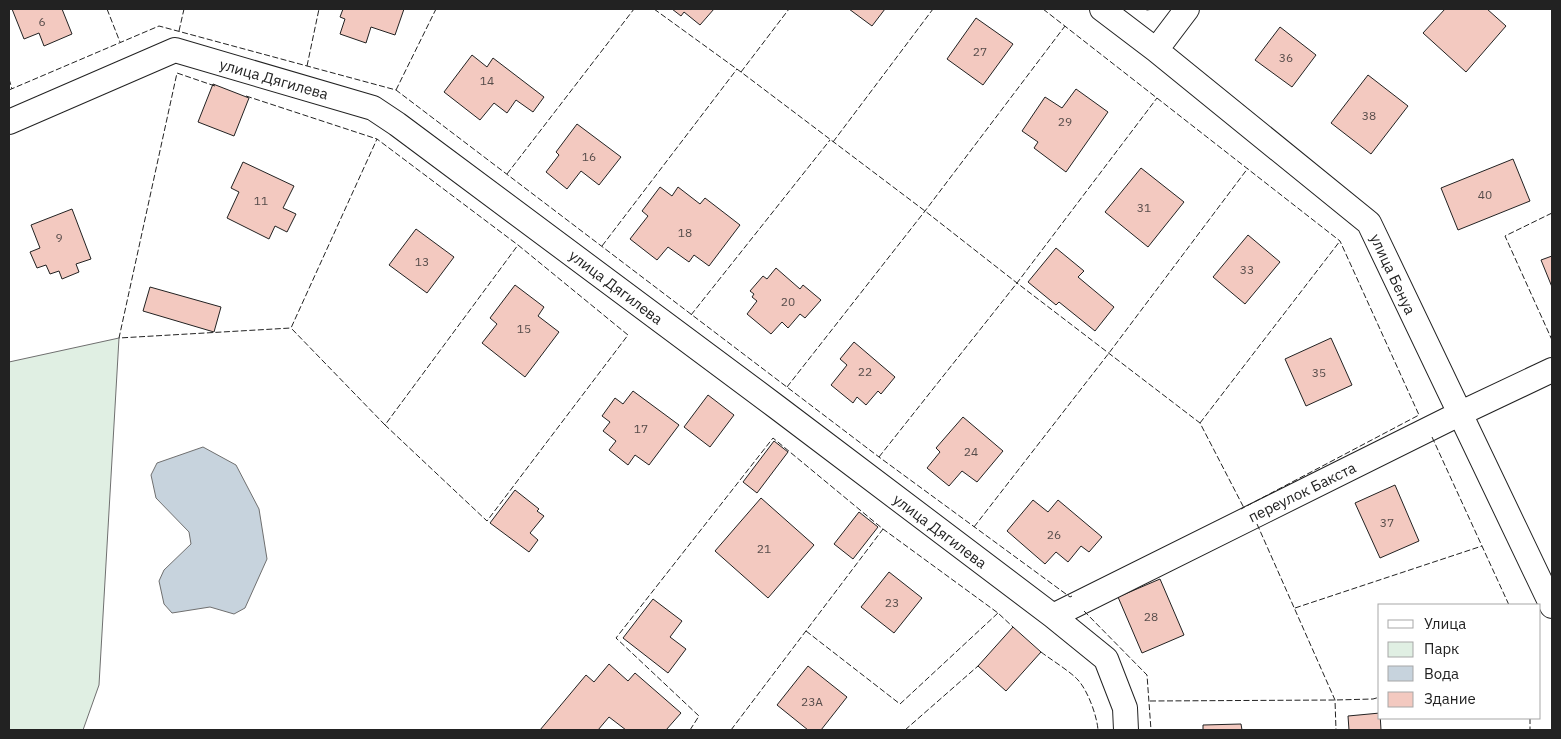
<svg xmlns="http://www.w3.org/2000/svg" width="1561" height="739" viewBox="0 0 1561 739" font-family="'IBM Plex Sans',sans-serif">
<rect width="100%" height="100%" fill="#fff"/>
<path fill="#e0efe3" stroke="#6f6f6f" d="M119,338l-20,347 -16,45h-74v-368z"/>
<path fill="#c7d3dd" stroke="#6f6f6f" d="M203,447l33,18 23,44 8,50 -22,49 -11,6 -24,-7 -38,6 -8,-9 -5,-23 5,-11 27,-26 -2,-12 -33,-34 -5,-23 6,-12z"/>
<path fill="#f3c9c0" stroke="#222" d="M12,9h50l10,25 -28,12 -5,-13 -15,6z
M343,9h61l-9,26 -24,-8 -5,16 -26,-9 5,-15 -5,-2z
M672,9h42l-14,16 -16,-13 -3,4z
M849,9h36l-13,17z
M1445,9h42l19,17 -40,46 -43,-39z
M976,18l37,26 -30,41 -36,-26z
M1280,27l36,28 -24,32 -37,-27z
M472,55l15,12 6,-9 51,39 -11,15 -17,-12 -9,13 -13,-10 -14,17 -36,-28z
M1368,75l40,31 -37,48 -40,-31z
M213,84l36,14 -15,38 -36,-14z
M1076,89l32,23 -42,60 -32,-24 4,-6 -16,-11 23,-34 17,11z
M577,124l44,33 -22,28 -18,-14 -14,18 -21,-17 13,-17 -3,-3z
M1513,159l17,42 -72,29 -17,-42z
M243,162l51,24 -11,22 13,6 -9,18 -12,-6 -6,13 -42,-21 12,-26 -8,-4z
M1141,168l43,34 -36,45 -43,-35z
M660,187l12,9 6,-9 22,17 5,-6 35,27 -31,41 -15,-11 -5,7 -21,-15 -11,13 -27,-21 18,-23 -6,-5z
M72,209l19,50 -15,5 3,8 -17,7 -3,-8 -9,3 -4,-9 -9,3 -7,-16 10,-4 -9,-23z
M416,229l38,28 -27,36 -38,-28z
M1248,235l32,27 -35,42 -32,-27z
M1056,248l28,23 -6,6 36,30 -19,24 -36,-29 -3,3 -28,-23z
M1552,256v31l-11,-27z
M776,268l24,21 3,-4 18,15 -16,18 -5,-4 -12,14 -6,-6 -11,12 -24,-20 10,-13 -5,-4 2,-3 -4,-3 13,-15 4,3z
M515,285l29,22 -6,9 21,16 -34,45 -43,-34 15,-19 -7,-6z
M150,287l71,20 -7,25 -71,-21z
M1331,338l21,47 -46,21 -21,-47z
M854,342l41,35 -14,17 -3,-3 -12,14 -9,-8 -4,6 -22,-18 16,-20 -7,-6z
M633,391l46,34 -30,40 -14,-10 -7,10 -19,-15 7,-9 -13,-10 7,-9 -8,-6 13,-18 8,6z
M708,395l26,20 -24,32 -26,-20z
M963,417l40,34 -26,31 -15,-11 -13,15 -22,-18 13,-16 -4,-4z
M774,441l14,11 -31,41 -14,-11z
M1395,485l24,56 -39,17 -25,-55z
M515,490l24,19 -2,2 7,5 -14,17 8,7 -9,12 -39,-29z
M761,498l53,47 -46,53 -53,-47z
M1033,500l15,12 10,-12 44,37 -13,15 -8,-6 -13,16 -12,-10 -11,12 -38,-33z
M859,512l19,15 -25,32 -19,-15z
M889,572l33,26 -28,35 -33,-26z
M1160,579l24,56 -42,18 -24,-56z
M653,599l29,22 -12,16 16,12 -18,24 -45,-35z
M1013,627l28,25 -35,39 -28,-25z
M609,664l19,17 7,-8 46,40 -15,17h-40l-17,-13 -11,13h-58l46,-55 8,7z
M808,666l39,31 -26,33h-13l-31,-25z
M1380,713l1,17h-32l-1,-14z
M1241,724l1,6h-39v-5z"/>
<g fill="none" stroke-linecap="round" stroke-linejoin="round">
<defs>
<path id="street" d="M1102,9l54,41 213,173 183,383
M1156,50l31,-41
M9,122l166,-72 198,58 24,16 381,284 275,208 53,43 19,49 1,22
M1053,616l406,-202 93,-44"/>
</defs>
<use href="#street" stroke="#222" stroke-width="26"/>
<use href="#street" stroke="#fff" stroke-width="24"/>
<path stroke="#222" stroke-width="1" stroke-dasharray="6 2.5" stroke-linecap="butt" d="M107,9l13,33
M654,9l87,63 184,139 92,72 183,140 44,85
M1043,9l297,232 79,174 -178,94
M1145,9l2,1 6,-1
M179,31l5,-22
M307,66l12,-57
M741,72l48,-63
M9,79l3,10
M215,86l-38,-13 -58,265 172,-10
M9,90l150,-64 237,64 483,367 191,140 2,-1
M396,90l40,-81
M246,96l131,43
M833,142l100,-133
M507,174l127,-165
M1552,213l-47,23 47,104
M518,245l110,90 -141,186 -102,-96z
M602,246l135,-177
M691,315l139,-175
M787,387l138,-176 140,-185
M1200,423l140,-182
M385,425l-94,-97 86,-189 141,106
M1432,437l77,168
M879,457l138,-174 140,-185
M1257,524l78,176 1,30
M974,527l135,-174 139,-185
M1295,608l187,-62
M1084,611l63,64 4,55
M806,631l94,73 98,-91
M1041,652c9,7 30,20 37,28 10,11 19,36 20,50
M1150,701l185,-1 38,-1 7,-2
M1530,718v12
M690,730l9,-14 -83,-78 157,-200 110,91 115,84 15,14
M731,730l152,-201
M905,730l73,-64"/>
</g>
<g text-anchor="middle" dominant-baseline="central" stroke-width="4" stroke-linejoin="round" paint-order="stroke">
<g font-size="12" fill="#564c4a">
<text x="42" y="21">6</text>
<text x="980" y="51">27</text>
<text x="1286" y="57">36</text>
<text x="487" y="80">14</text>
<text x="1369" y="115">38</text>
<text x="1065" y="121">29</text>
<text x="589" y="156">16</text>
<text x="1485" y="194">40</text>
<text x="261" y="200">11</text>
<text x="1144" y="207">31</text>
<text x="685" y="232">18</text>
<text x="59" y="237">9</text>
<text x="422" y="261">13</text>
<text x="1247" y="269">33</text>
<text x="788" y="301">20</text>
<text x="524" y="328">15</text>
<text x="865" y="371">22</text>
<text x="1319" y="372">35</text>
<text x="641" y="428">17</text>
<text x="971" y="451">24</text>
<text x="1387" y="522">37</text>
<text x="1054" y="534">26</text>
<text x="764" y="548">21</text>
<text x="892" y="602">23</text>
<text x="1151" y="616">28</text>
<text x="812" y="701">23А</text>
</g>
<g font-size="15" fill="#222" stroke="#fff">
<text transform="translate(274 79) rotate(16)">улица Дягилева</text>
<text transform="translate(1393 274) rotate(65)">улица Бенуа</text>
<text transform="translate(616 287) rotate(37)">улица Дягилева</text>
<text transform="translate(1302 492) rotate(-26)">переулок Бакста</text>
<text transform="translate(940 531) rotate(37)">улица Дягилева</text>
</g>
</g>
<rect width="1561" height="739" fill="none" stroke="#222222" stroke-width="20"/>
<rect x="1378" y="604" width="162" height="115" fill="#ffffff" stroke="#a7a7a7"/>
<rect x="1388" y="620" width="25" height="8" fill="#ffffff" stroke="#a7a7a7"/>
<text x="1424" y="629" font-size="15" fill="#222222">Улица</text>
<rect x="1388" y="642" width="25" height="15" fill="#e0efe3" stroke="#a7a7a7"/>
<text x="1424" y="654" font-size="15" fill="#222222">Парк</text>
<rect x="1388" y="666" width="25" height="15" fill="#c7d3dd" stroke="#a7a7a7"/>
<text x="1424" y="679" font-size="15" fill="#222222">Вода</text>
<rect x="1388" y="692" width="25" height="15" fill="#f3c9c0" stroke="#a7a7a7"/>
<text x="1424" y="704" font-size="15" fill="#222222">Здание</text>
</svg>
